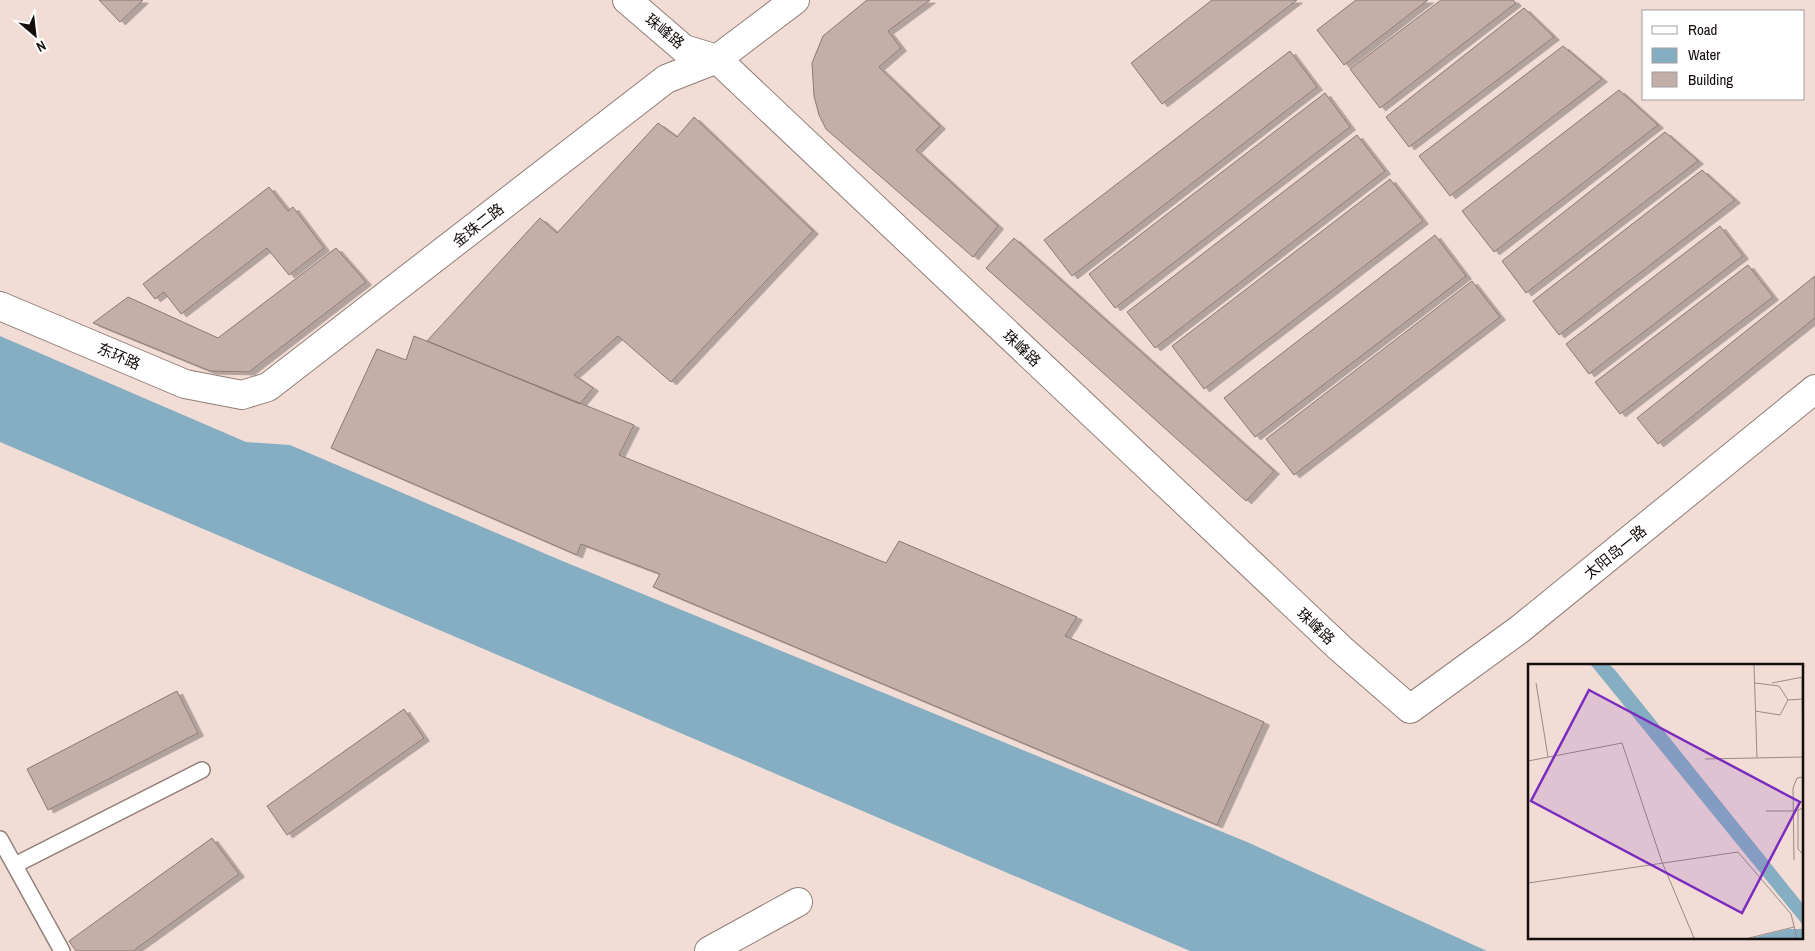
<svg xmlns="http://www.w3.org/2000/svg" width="1815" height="951" viewBox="0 0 1815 951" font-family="'Archivo Narrow','Noto Sans SC',sans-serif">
<defs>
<filter id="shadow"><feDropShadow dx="5.5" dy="3" stdDeviation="0" flood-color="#0004"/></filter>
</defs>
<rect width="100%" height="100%" fill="#f2ddd6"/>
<path fill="#86aec3" d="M0,336l246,106 44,3 270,115 687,282 240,109h-297l-1190,-509z"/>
<path fill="#c3afa8" stroke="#8b7872" filter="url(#shadow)" d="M99,0h44l-23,22z
M867,0h63l-42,31 13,17 -22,19 61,59 -24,24 82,76 -25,31 -147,-128 -7,-14 -5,-19 -2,-33 11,-27z
M1212,0h85l-135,104 -31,-41z
M1356,0h72l-84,65 -27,-35z
M1441,0h72l3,3 -136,105 -30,-39z
M1524,8l30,29 -145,110 -23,-30z
M1563,46l39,33 -152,117 -31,-40z
M1290,51l27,36 -245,189 -28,-36z
M1619,90l39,35 -164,127 -32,-41z
M1325,93l25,34 -235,181 -26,-34z
M694,117l119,114 -142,151 -53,-46 -44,39 19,13 -13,16 -153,-63 113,-123 17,15 101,-110 19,14z
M1665,132l33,29 -172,132 -24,-32z
M1357,135l28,36 -230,177 -28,-36z
M1702,170l33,30 -176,135 -26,-34z
M1390,179l33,42 -219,168 -32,-43z
M269,187l19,24 5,-4 31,41 -35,27 -22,-27 -86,66 -17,-22 -9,7 -12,-15z
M1720,226l23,30 -154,118 -23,-30z
M1435,235l31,41 -211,161 -31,-39z
M1014,238l260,233 -28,30 -260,-233z
M336,248l30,34 -117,90 -39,-1 -117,-48 35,-26 90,41z
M1748,265l25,32 -153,117 -25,-32z
M1815,276v42l-157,126 -21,-26z
M1472,281l28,36 -206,158 -28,-36z
M414,336l220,89 -15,30 267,108 13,-22 178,76 -12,19 199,86 -47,103 -564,-238 7,-13 -79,-30 -4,11 -246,-107 46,-99 29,11z
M177,691l21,42 -150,77 -21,-41z
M404,709l20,29 -137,97 -20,-29z
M212,838l27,36 -106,77h-57l-7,-10z"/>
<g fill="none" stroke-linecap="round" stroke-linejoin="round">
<defs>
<path id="lane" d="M0,839l62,112
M15,865l187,-95"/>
<path id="street" d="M627,0l57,49 33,10
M0,306l185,78 57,11 26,-8 398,-308 51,-20 78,-59
M709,951l89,-49"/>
<path id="secondary" d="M717,59l624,590 69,60 110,-80 295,-240"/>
</defs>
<use href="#lane" stroke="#907e77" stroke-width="18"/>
<use href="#street" stroke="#907e77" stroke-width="30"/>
<use href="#secondary" stroke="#907e77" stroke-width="30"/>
<use href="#lane" stroke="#fff" stroke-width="15"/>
<use href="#street" stroke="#fff" stroke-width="28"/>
<use href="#secondary" stroke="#fff" stroke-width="28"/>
</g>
<g text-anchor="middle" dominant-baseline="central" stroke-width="4.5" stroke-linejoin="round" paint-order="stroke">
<g font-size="15" fill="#140d0b" stroke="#fff">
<text transform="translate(665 31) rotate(39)">珠峰路</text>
<text transform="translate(478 225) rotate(-38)">金珠二路</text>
<text transform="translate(1022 348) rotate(43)">珠峰路</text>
<text transform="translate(119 356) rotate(23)">东环路</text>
<text transform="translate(1615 552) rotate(-39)">太阳岛一路</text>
<text transform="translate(1316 626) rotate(43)">珠峰路</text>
</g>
</g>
<g transform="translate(1528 664)">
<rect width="275" height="275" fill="#f2ddd6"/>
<path d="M63,1h19l5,5 188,234v21zM260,265h15v9h-51z" fill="#86aec3"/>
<path fill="none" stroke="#998a85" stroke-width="1" d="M226,1l3,93M274,13l1,100M8,19l12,74M227,19l24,3 9,14 -8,15 -25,-4M244,19l31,-6M260,36l15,-1M177,95l98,-2M0,97l94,-18 40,119 32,76M275,144l-5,2v39l5,5M238,147h27M266,196l-1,-72 4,-10 6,-1M0,219l210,-31 53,62 6,24M221,274l45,-11"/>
<path fill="#7b2cbf" fill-opacity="0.15" stroke="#7b2cbf" stroke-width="2.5" d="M61,26l211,112 -58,111 -211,-112z"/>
<rect width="275" height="275" fill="none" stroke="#140d0b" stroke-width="2.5"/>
</g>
<rect x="1642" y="10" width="162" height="90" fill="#ffffff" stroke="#a19e9d"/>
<rect x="1652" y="26" width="25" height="8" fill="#ffffff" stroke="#a19e9d"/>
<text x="1688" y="35" font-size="15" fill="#140d0b">Road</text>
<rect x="1652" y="48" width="25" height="15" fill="#86aec3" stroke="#a19e9d"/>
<text x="1688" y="60" font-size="15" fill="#140d0b">Water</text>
<rect x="1652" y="72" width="25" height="15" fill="#c3afa8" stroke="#a19e9d"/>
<text x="1688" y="85" font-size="15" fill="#140d0b">Building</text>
<g transform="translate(35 35) rotate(152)" stroke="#ffffff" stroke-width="4" paint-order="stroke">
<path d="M0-4L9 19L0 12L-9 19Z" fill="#140d0b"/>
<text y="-8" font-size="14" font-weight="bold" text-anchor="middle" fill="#140d0b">N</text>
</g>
</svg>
